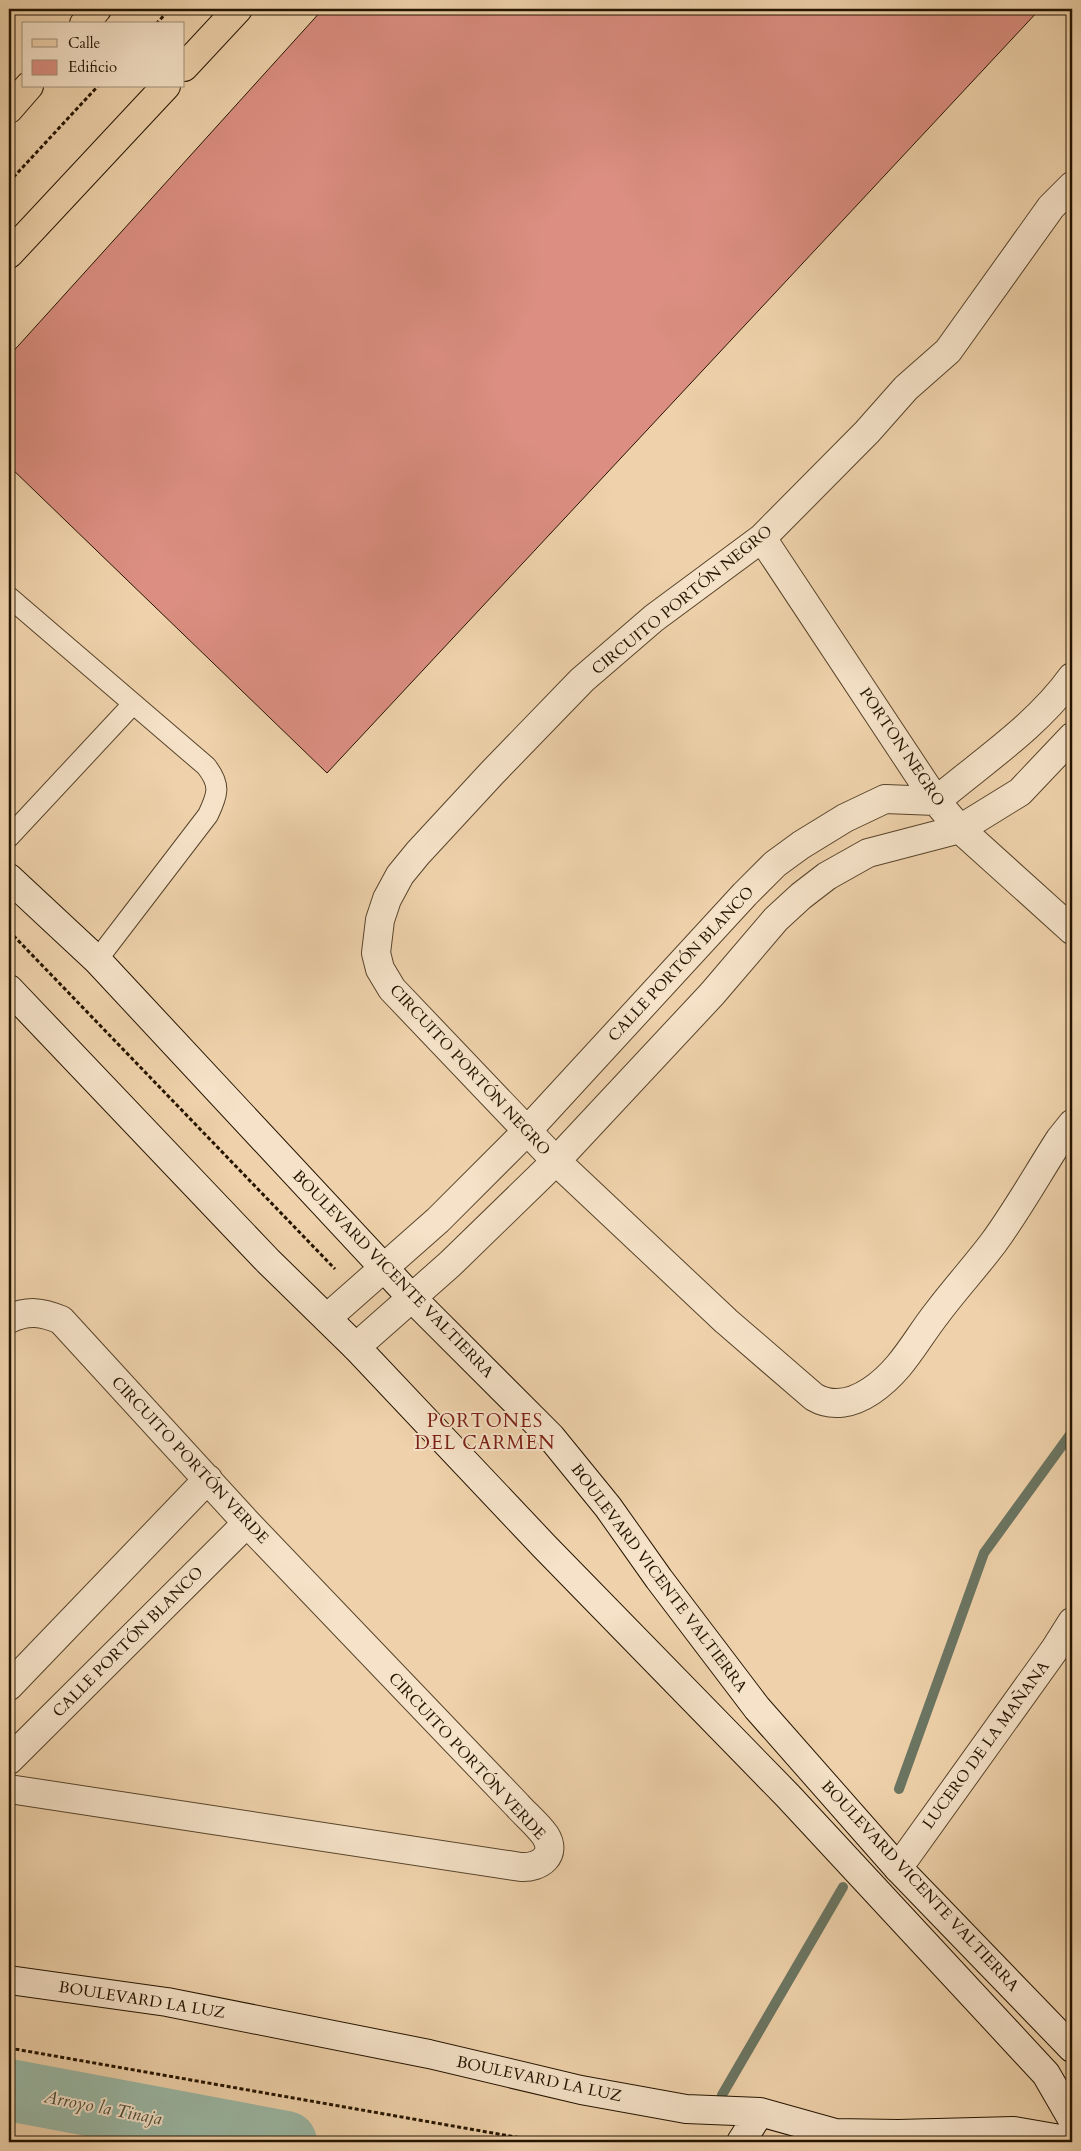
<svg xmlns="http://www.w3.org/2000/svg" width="1081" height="2151" viewBox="0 0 1081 2151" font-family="Cardo,serif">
<rect width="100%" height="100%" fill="#efd2ab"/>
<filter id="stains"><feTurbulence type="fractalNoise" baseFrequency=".004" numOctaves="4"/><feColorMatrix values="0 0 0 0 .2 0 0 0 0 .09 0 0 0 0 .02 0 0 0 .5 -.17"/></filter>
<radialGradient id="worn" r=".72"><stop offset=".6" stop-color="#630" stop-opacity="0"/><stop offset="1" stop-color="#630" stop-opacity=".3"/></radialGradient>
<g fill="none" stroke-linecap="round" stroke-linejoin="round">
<path stroke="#6b7663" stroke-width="10" d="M899,1789l85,-236 88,-121
M722,2095l121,-208"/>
<path stroke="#9ab8a5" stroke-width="62" d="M9,2090l277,52"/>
</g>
<path fill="#db8e81" stroke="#241400" d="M323,9h717l-713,764 -318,-307v-110z"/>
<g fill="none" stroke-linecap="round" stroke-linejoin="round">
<defs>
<path id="service" d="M9,597l197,169c15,19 12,28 2,49l-111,145
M9,837l124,-133"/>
<path id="minor" d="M1072,186l-21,21 -103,144 -42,37 -39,44 -105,106 -108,80 -72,62 -90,93 -74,80 -18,22 -13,24 -7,21 -4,33 4,16 12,20 164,172 170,160 88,76c19,11 39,6 57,-6 31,-21 44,-50 66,-78 18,-24 39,-47 57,-71 24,-33 44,-69 66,-103l12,-15
M762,538l174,263 24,28 112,101
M327,1318l111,-98 88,-88 219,-238 30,-30 26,-19 44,-27 40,-19 51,2c46,-39 101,-75 136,-124
M9,1319c19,-9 33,-7 52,1l186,203 270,282c9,10 20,19 28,30 13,20 -5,33 -24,32l-512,-78
M356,1347l94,-83 106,-103 156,-167 64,-75 25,-23 26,-20 41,-23 92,-24 60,-37 52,-55
M9,1686l199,-207
M9,1760l238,-237
M898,1868l157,-219 17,-27"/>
<path id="secondary" d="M9,878l88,82 314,337 140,140 57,70 51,72 98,129 141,160 174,180
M9,989l259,272 88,86 188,199 244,250 258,278 26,45
M9,1980l158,22 262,52 152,36 105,19 74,3 75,21 63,1 116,-3 58,10
M741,2142l19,-30"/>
<path id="primary" d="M84,24l13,-15
M184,67l54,-58
M9,109l20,-23
M9,254l157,-168"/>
</defs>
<use href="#service" stroke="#57442b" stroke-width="22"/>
<use href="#minor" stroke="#57442b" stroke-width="30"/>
<use href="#secondary" stroke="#241400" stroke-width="30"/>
<use href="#primary" stroke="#241400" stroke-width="30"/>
<path stroke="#241400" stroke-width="3" stroke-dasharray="4 2.5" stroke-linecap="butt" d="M156,24l14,-15
M9,182l89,-96
M9,931l326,338
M9,2048l535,94"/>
<use href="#service" stroke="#f5e2c8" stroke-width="20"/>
<use href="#minor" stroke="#f5e2c8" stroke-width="28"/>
<use href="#secondary" stroke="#f5e2c8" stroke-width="28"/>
<use href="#primary" stroke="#efd2ab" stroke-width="28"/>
</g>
<g text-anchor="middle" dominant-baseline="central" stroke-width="4" stroke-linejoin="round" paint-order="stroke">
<g font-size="16" fill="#241400" stroke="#f5e2c8">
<text transform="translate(682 600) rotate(-39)">CIRCUITO PORTÓN NEGRO</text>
<text transform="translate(902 747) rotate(56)">PORTON NEGRO</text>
<text transform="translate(681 964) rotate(-47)">CALLE PORTÓN BLANCO</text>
<text transform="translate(470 1070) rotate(47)">CIRCUITO PORTÓN NEGRO</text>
<text transform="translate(393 1274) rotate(46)">BOULEVARD VICENTE VALTIERRA</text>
<text transform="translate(190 1460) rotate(47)">CIRCUITO PORTÓN VERDE</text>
<text transform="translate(659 1578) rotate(53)">BOULEVARD VICENTE VALTIERRA</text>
<text transform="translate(128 1642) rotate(-45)">CALLE PORTÓN BLANCO</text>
<text transform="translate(986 1745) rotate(-54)">LUCERO DE LA MAÑANA</text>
<text transform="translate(467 1756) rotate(47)">CIRCUITO PORTÓN VERDE</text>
<text transform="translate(920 1886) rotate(47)">BOULEVARD VICENTE VALTIERRA</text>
<text transform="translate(142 2000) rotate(9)">BOULEVARD LA LUZ</text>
<text transform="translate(539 2079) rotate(12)">BOULEVARD LA LUZ</text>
</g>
<g font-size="18" font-style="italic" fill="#4d4d3a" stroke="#f5e2c8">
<text transform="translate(103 2108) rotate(11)">Arroyo la Tinaja</text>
</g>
<g font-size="19" letter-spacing="1" fill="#7a1f14" stroke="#f5e2c8">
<text x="485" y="1421">PORTONES<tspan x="485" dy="22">DEL CARMEN</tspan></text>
</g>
</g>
<rect width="1081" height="2151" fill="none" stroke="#efd2ab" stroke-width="30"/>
<rect x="10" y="10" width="1061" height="2131" fill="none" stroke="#241400" stroke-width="2.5"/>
<rect x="15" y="15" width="1051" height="2121" fill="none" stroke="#241400"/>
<rect x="22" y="22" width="162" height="65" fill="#f5e2c8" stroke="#a19078"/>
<rect x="32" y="39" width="25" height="8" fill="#efd2ab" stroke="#a19078"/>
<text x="68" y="48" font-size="15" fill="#241400">Calle</text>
<rect x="32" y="60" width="25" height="15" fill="#db8e81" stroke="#a19078"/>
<text x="68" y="72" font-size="15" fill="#241400">Edificio</text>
<rect width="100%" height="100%" filter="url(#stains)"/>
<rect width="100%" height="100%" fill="url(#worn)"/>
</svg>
